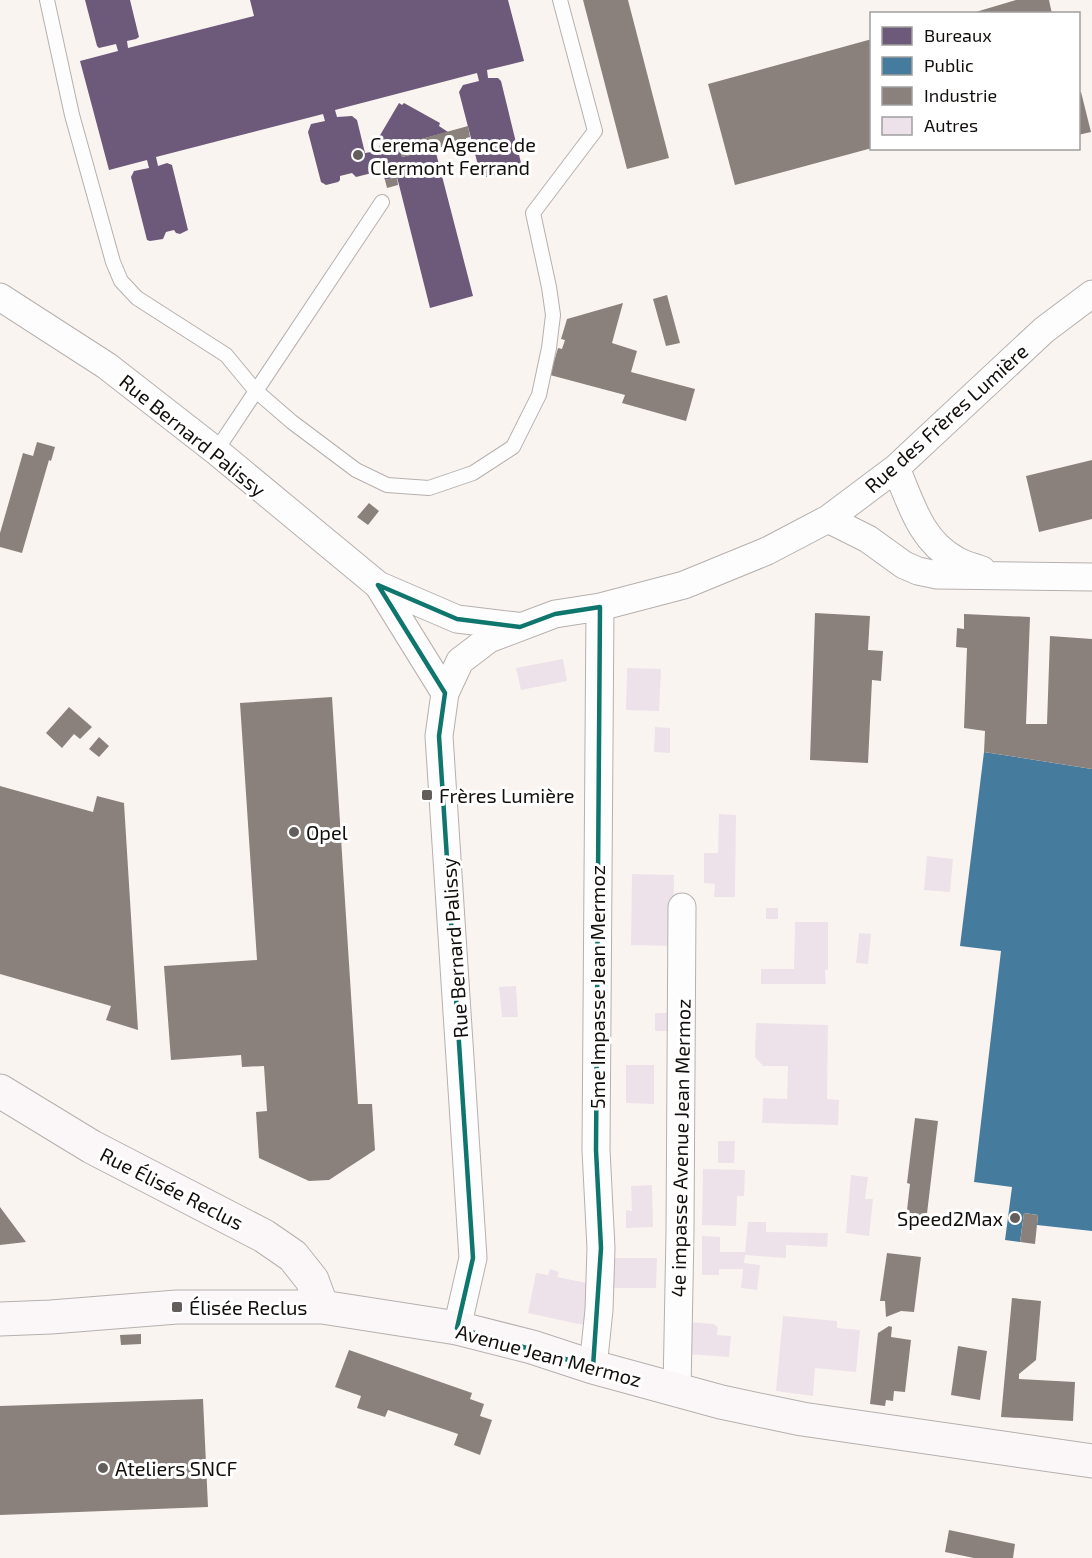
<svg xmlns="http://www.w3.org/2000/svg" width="1092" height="1558" viewBox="0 0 1092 1558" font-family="'Exo 2',sans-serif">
<rect width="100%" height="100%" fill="#faf4f1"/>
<path fill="#6d597a" d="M85,0h45l9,37 -3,2 -9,2 1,7 126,-32 -4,-16h258l16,61 -37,9 1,8h10l3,3 21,86 -6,3 -5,-5 -9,2v6l-14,4 -5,-1 -3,-3 -21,-81 4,-7 16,-4 -2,-8 -142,37 2,7 15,-1 5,4 8,33 12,-2 5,-10 -3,-4 20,-34 3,2 2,-2 36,20 -1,3 9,6 -49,13 3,12 33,-8 38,147 -43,12 -33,-131 -12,3 -5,-17 -11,3 1,7 -2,1 -12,3 -4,-4 -12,3v4l-2,2 -12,3 -5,-3 -13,-50 3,-8 14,-3 -2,-7 -167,43 2,9 9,-3 5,2 16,65 -8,4 -4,-1 -2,-3 -8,2 -3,7 -13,2 -3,-1 -16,-63 3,-6 15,-3 -2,-8 -38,10 -29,-109 38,-10 -2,-7 -17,4 -2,-2z"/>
<path fill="#457b9d" d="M984,752l108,17v462l-55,-6 1,-10 -14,-2 -4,29 -15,-2 7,-53 -38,-5 27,-231 -41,-5z"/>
<path fill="#8a817c" d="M583,0h45l41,158 -42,11z
M1016,0h33l3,14h-83z
M872,39v109l-137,37 -27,-101z
M1078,92h3l10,40 -13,3z
M468,126l2,11 -4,1v3l-64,16 -3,-12z
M397,177l1,8 -11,3 -2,-8z
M667,295l13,48 -14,3 -13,-47z
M623,303l-11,40 25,8 -6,21 64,17 -9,32 -64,-18 3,-8 -75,-20 8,-27 4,1 3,-9 -4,-1 6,-20z
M37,442l18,5 -4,14 -2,-1 -27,93 -22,-6v-14l23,-80 10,3z
M1092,460v59l-53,13 -13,-56z
M369,503l10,8 -11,14 -11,-8z
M815,613l55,3 -2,34 15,1 -2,30 -9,-1 -4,83 -58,-3z
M964,614l66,3 -4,107h21l3,-88 42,3v130l-108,-17 1,-21 -21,-3 3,-80 -11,-1 1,-19 7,1z
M332,697l26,407h14l3,46 -46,30 -20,1 -50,-23 -3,-46 11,-1 -3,-45 -22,1 -1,-12 -70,5 -7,-94 93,-6 -17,-257z
M69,707l23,20 -12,12 -6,-5 -12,14 -16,-15z
M99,737l10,9 -10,11 -10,-8z
M0,786l93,26 4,-16 27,7 14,227 -32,-10 5,-14 -111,-32z
M915,1118l23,3 -12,101 -20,-3 4,-35 -3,-1z
M0,1207l26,35 -26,3z
M1024,1213l14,2 -3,29 -15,-2z
M887,1253l34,4 -7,55 -13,-1 -15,6 -1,-16h-5z
M1012,1298l29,3 -5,59 -17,14v5l56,3 -2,39 -72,-4z
M889,1326l3,1 -1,10 20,3 -6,52 -11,-1 -1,10 -7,-1 -1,6 -15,-2 8,-71z
M141,1334v10l-20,1 -1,-10z
M958,1346l29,5 -7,49 -29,-5z
M349,1350l123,43 -2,6 14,5 -4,12 12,4 -12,35 -26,-10 4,-11 -70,-24 -3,7 -28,-9 4,-12 -26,-9z
M203,1399l5,108 -208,8v-109z
M949,1530l66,14 -2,14h-39l-29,-6z"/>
<path fill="#ede2ea" d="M563,659l4,22 -46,9 -5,-22z
M627,668l34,1 -2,42 -33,-1z
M655,727l15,1v25l-16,-1z
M719,814l17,1 -1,82h-21l1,-13 -11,-1v-30h14z
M927,856l26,3 -3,33 -26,-2z
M632,874l42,1 -1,71 -42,-1z
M766,908h12v11h-12z
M795,922h33v48h-3l1,14h-65v-15h33z
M859,933l12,1 -3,30 -12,-1z
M516,986l2,31h-16l-3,-30z
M655,1013h15v18h-15z
M756,1023l72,2 -1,74 12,1 -1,25 -76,-2 1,-25 24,1 1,-33h-25l-8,-9z
M626,1065h28v39l-28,-1z
M718,1141h17l-1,22h-16z
M703,1169l42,1 -1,26h-7l-1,30 -34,-1z
M851,1175l17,2 -3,22h8l-4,37 -23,-3z
M652,1185l1,42 -27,1v-18l6,1 -1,-25z
M748,1222h18v10l62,1 -1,14 -41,-2v13l-41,-3 -1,8 16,2 -3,25 -16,-2 2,-19h-24v6h-17v-39l18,1v15h25z
M614,1258h43l-1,30h-42z
M550,1269l9,3 -2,5 35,7 -9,41 -55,-12 8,-40 12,2z
M783,1316l54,5v7l23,2 -4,42 -41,-4 -2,28 -37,-5z
M688,1322l26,2 4,4 -1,7 14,1 -2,21 -42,-3z"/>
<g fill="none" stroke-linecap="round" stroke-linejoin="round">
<defs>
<path id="lane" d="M47,0l25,115 41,147 8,19 16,17 89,57 29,35 37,32 64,48 31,15 42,3 44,-15 40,-26 26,-52 10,-47 4,-33 -4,-28 -16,-74 62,-82 -35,-131
M216,451l166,-249"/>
<path id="street" d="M0,297l107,69 109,85 162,134 79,34 59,7
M896,468c15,35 24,72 60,92 8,5 18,7 26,10
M828,519l40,20 36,26 14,6 19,4 155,2
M378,585l67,108
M457,1328l16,-70 -34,-522 6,-43 15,-32 29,-22 66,-25 45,-7 84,-22 83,-34 61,-32 68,-51 148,-138 48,-36
M593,1367l6,-57 2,-62 -5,-98 4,-543
M677,1390l3,-158 2,-325"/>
<path id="secondary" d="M0,1091l92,56 172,89 29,20 19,24 10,27
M0,1319l51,-2 126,-10h145l135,21 75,19 61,20 128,35 81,17 290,42"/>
</defs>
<use href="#lane" stroke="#b5b0ae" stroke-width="16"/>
<use href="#street" stroke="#b5b0ae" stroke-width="29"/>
<use href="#secondary" stroke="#b5b0ae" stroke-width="35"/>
<use href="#lane" stroke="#fefdfd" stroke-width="14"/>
<use href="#street" stroke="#fefdfd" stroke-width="27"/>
<use href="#secondary" stroke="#fbf7f8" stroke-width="33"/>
</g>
<path fill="none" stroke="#0f766e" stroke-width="4.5" stroke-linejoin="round" d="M378,585l79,34 63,8 35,-13 45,-7 -4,543 5,98 -8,119 -136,-39 16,-70 -34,-522 6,-43z"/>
<g fill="#635e5c" stroke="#fff" stroke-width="2">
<circle cx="358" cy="155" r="6"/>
<rect x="421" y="789" width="12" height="12" rx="3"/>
<circle cx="294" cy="832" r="6"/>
<circle cx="1015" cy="1218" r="6"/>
<rect x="171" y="1301" width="12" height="12" rx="3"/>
<circle cx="103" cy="1468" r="6"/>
</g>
<g text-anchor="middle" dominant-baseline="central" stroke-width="6" stroke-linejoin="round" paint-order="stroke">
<g font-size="20" fill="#120e0c" stroke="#fff" text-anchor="start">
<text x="370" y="144">Cerema Agence de<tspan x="370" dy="23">Clermont Ferrand</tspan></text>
<text x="439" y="795">Frères Lumière</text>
<text x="306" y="832">Opel</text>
<text x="1003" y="1218" text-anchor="end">Speed2Max</text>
<text x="189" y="1307">Élisée Reclus</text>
<text x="115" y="1468">Ateliers SNCF</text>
</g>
<g font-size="20" fill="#120e0c" stroke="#fff">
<text transform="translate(946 418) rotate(-42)">Rue des Frères Lumière</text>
<text transform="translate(193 435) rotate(39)">Rue Bernard Palissy</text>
<text transform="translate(454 948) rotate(-94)">Rue Bernard Palissy</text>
<text transform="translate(597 987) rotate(-90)">5me Impasse Jean Mermoz</text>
<text transform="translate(680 1148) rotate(-89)">4e impasse Avenue Jean Mermoz</text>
<text transform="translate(172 1188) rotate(27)">Rue Élisée Reclus</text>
<text transform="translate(549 1355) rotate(15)">Avenue Jean Mermoz</text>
</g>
</g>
<rect x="870" y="12" width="210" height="138" fill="#ffffff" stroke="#a09f9e" stroke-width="1.5"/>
<rect x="882" y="27" width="30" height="18" fill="#6d597a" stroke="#a09f9e" stroke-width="1.5"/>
<text x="924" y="42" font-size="18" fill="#120e0c">Bureaux</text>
<rect x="882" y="57" width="30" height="18" fill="#457b9d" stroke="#a09f9e" stroke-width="1.5"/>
<text x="924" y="72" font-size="18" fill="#120e0c">Public</text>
<rect x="882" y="87" width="30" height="18" fill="#8a817c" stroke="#a09f9e" stroke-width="1.5"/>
<text x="924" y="102" font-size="18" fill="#120e0c">Industrie</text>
<rect x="882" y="117" width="30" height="18" fill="#ede2ea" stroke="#a09f9e" stroke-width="1.5"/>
<text x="924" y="132" font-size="18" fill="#120e0c">Autres</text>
</svg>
